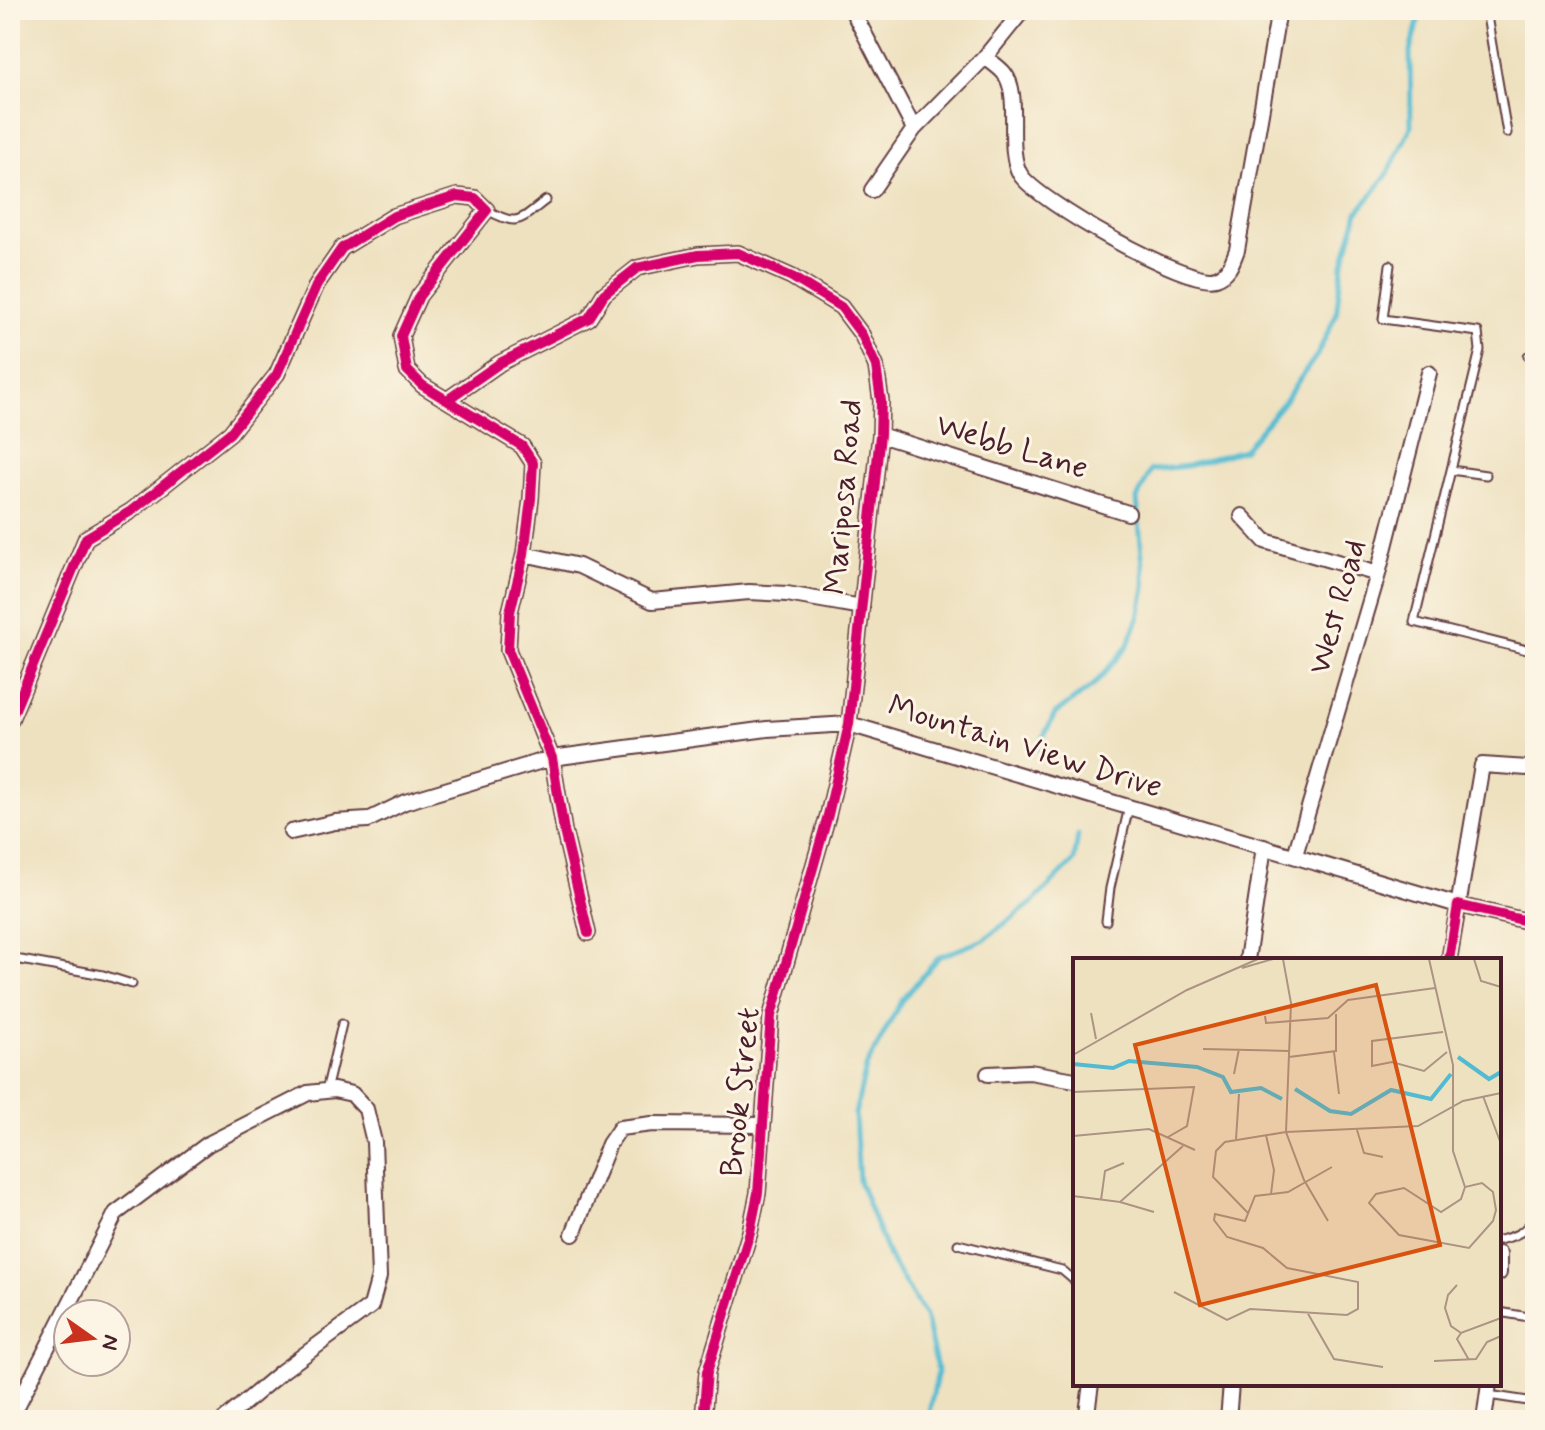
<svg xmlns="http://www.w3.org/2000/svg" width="1545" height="1430" viewBox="0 0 1545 1430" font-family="Mynerve,sans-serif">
<rect width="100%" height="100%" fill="#fcf5e5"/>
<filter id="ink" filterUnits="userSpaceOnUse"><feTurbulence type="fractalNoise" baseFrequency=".0125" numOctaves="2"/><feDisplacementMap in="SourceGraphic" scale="16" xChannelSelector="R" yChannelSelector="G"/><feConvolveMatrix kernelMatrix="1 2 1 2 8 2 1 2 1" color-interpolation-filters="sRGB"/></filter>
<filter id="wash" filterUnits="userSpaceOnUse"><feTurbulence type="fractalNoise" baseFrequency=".006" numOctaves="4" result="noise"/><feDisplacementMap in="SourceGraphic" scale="32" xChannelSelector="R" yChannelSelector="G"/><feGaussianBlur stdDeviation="1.8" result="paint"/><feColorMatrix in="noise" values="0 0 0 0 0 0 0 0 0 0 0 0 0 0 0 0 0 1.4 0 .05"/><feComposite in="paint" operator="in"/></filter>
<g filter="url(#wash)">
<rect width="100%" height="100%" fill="#eee1c0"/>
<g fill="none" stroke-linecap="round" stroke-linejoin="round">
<path stroke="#53bbd1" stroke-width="5" d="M1037,749l18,-35 39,-29 33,-38 12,-30 6,-29 -8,-89 14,-29 36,-4 56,-16 39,-46 35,-49 19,-40 6,-48 16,-55 29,-37 24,-48 -1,-76 11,-41
M927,1420l11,-48 -13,-56 -36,-59 -30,-76 -4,-67 11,-47 35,-66 38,-44 44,-17 49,-37 42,-42 4,-26"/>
</g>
</g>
<g filter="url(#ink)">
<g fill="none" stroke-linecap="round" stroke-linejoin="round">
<defs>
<path id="service" d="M1486,10l21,123
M487,210c32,18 32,10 59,-10
M1390,265l-7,54 95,13 2,18 -29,120
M1528,356l7,1
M1486,475l-35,-5 -37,152 121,30
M1106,921l4,-33 19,-81
M10,958l93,17 29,9
M326,1091l16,-67
M1499,1240c18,-4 26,-8 36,-23
M958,1244l104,26 13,11
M1499,1312l36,6
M1488,1395l47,7"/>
<path id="minor" d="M852,10l62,119
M985,57c6,5 14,10 19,16 18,22 1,74 16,101 15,26 169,114 196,104 14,-5 16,-16 21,-28l42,-240
M872,190l42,-61 71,-72 38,-47
M447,400l53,-37 89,-45 15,-24 33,-26 61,-13 40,-2 54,24 49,30 21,28 14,31 5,35 -1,34 -31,289 -21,91 -57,201 -13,177 -8,39 -43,140 -4,48
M880,435l248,78
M1242,516l23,25 113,33
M524,554l55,12 73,35 97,-9 38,2 75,13
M10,721l76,-183 45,-27 99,-78 47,-59 40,-90 25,-36 52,-32 63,-20 18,2 12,12 -68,86 -18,40 6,34 15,15 100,61 11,17 -2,36 -7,55 -14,58 -2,38 44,108 12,73 24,102
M291,832l44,-10 33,-2 37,-18 147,-44 215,-29 82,-5 609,181 77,18
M1295,855l83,-281 51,-201
M1247,960l17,-113
M1449,960l33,-195 46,3
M988,1074l42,-2 45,8
M573,1234l36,-90 11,-16 32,-4 109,1
M1499,1254v19
M10,1420l106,-207 92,-69 100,-51 26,-3 18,4 14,15 8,33 5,135 -8,29 -90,66 -57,48
M1086,1420l5,-36
M1228,1420l3,-36
M1484,1420l5,-36"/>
</defs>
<use href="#service" stroke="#633c41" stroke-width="11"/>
<use href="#minor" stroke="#633c41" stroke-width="18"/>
<use href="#service" stroke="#fff" stroke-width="7"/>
<use href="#minor" stroke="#fff" stroke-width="14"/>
<defs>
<path id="cycleway" d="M447,400l53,-37 89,-45 15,-24 33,-26 61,-13 40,-2 54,24 49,30 21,28 14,31 5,35 -1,34 -31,289 -21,91 -57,201 -13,177 -8,39 -43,140 -4,48
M10,721l76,-183 45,-27 99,-78 47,-59 40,-90 25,-36 52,-32 63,-20 18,2 12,12 -68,86 -18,40 6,34 15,15 100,61 11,17 -2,36 -7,55 -14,58 -2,38 44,108 12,73 24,102
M1449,960l9,-55 77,18"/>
</defs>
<use href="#cycleway" stroke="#fcf5e5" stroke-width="15"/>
<use href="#cycleway" stroke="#d6006c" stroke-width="10"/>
</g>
</g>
<g text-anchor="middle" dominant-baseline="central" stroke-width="6" stroke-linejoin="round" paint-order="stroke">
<g font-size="32" fill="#4a1f2b" stroke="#fcf5e5">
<text transform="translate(1012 447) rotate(17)">Webb Lane</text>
<text transform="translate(844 497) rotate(-85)">Mariposa Road</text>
<text transform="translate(1338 607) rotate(-74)">West Road</text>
<text transform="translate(1025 747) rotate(17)">Mountain View Drive</text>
<text transform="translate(741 1092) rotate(-84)">Brook Street</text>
</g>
</g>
<g transform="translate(1073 958)">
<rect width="428" height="428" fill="#eee1c0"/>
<path fill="none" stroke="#53bbd1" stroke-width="4" d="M385,99l31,22 12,-7M0,106l40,4 16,-7 68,6 26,10 8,15 30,-4 21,11M222,131l35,22 21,3 40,-24 40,9 20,-25"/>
<path fill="none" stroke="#ac9384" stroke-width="2" d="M210,1l8,44 -5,129 18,48 24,41M356,1l24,106v86l12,36M401,1l7,22 20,6M169,10l31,-9M18,55l5,26M192,58l1,7 62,-5 20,-18 87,-12M370,74l-71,9v25l20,-4 32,9 23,-19M130,91l86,2M261,94l5,42M0,97l114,-65 71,-31M216,99l47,-6v-37M161,116l5,-25M0,134l121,-5 -7,39 -19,11M410,138l18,48M284,172l7,23 19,4M193,177l8,35 -3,24M0,178l76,-7 46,21M163,181l3,-45M409,225l11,9 3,18 -3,11 -24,27 -70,-13 -30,-32 7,-9 28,-6 37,24 20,-13 4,-12zM0,238l47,6 63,-56M28,242l4,-29 19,-8M47,244l34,10M175,255l-35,-36 3,-26 9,-9 61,-10 132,-6 45,-25 38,-8M384,327l-9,10 -3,13 6,18 10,7 40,-15M101,334l53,28 23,-11 97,6 11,-6v-27l-71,-14 -24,-20 -36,-11 -13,-17 1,-6 30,7 10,-25 33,-4 44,-25M234,354l27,47 49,8M388,375l-4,6 12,21M361,403l42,-2 11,-17 14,-6"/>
<path fill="#d8530f" fill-opacity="0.15" stroke="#d8530f" stroke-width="4" d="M303,27l64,260 -240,60 -65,-260z"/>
<rect width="428" height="428" fill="none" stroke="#4a1f2b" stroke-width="4"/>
</g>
<rect width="1545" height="1430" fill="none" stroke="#fcf5e5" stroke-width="40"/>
<g transform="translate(92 1338) rotate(104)"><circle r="38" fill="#fcf5e5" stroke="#b59f9b" stroke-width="2"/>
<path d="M0-6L14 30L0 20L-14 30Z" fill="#c8321e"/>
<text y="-12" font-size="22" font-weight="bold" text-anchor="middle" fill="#4a1f2b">N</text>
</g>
</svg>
